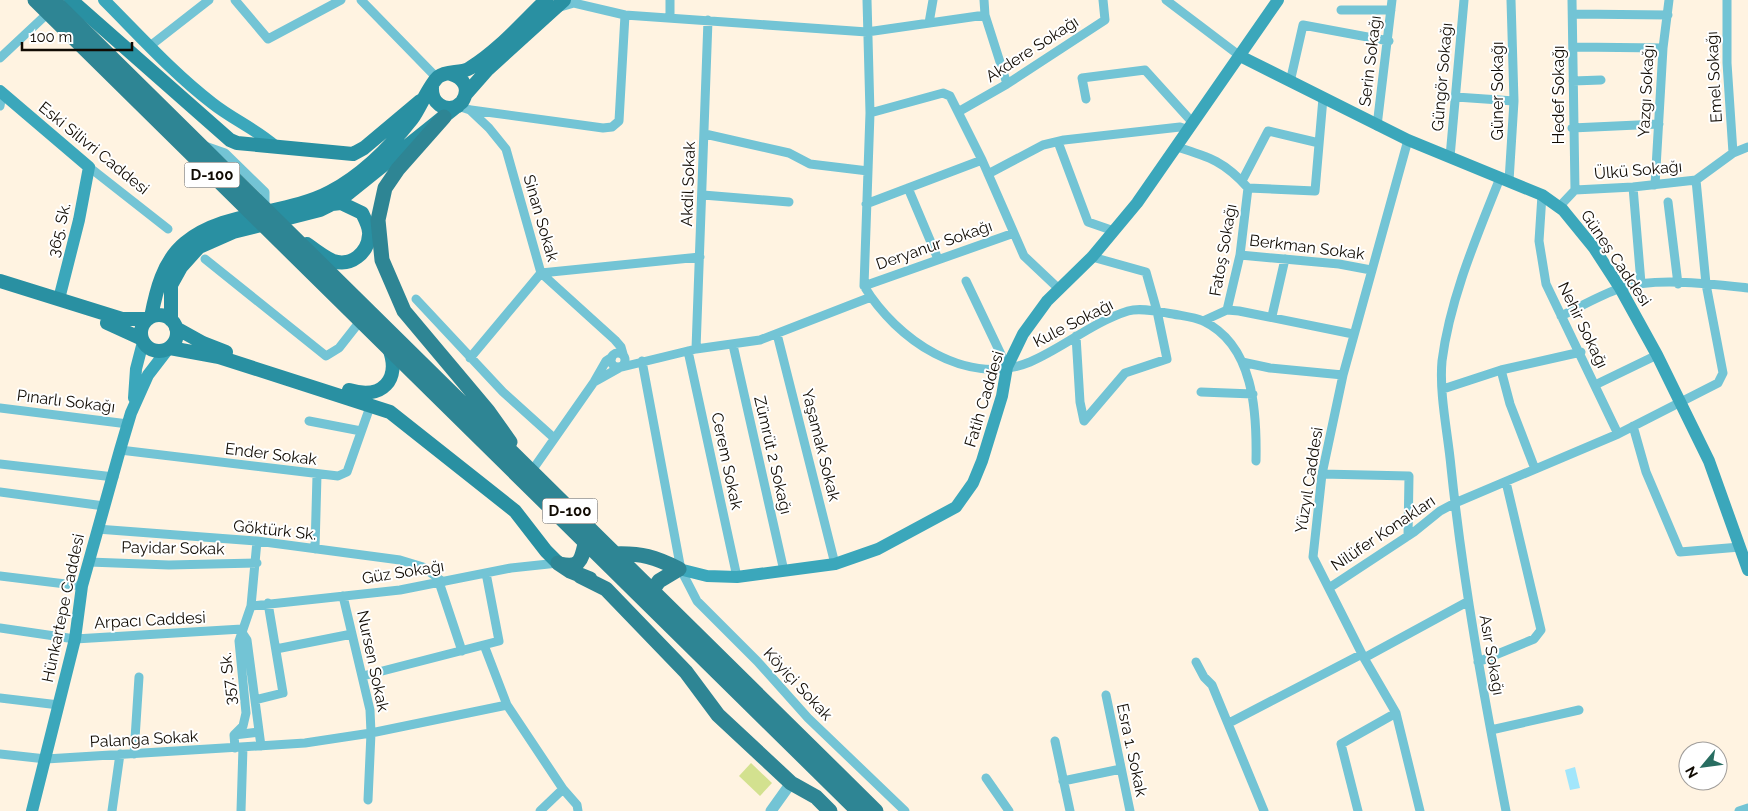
<svg xmlns="http://www.w3.org/2000/svg" width="1748" height="811" viewBox="0 0 1748 811" font-family="Raleway,sans-serif">
<rect width="100%" height="100%" fill="#fff3e1"/>
<path fill="#d3e18f" d="M751,763l21,20 -12,13 -21,-20z"/>
<path fill="#a2e6fb" d="M1575,767l5,21 -10,2 -5,-20z"/>
<g fill="none" stroke-linecap="round" stroke-linejoin="round">
<path stroke="#73c4d5" stroke-width="9" d="M235,0l33,39 73,-39
M361,0l76,78
M670,0v17
M867,0l3,113 -6,173c32,53 102,102 166,76 33,-14 63,-40 98,-51 13,-4 32,1 45,3 10,2 21,3 30,7 51,24 54,91 53,140
M984,0l1,15 22,69
M1166,0l74,56
M1572,0l3,190
M1727,0v63l6,90
M557,8l17,-5 51,12 242,17 118,-17
M1341,10h50
M1573,14l95,1
M929,23l4,-23
M150,46l59,-46
M1574,47l89,1
M0,58l48,-45
M1573,81l28,-1
M1290,82l13,-57 86,16
M1456,97l58,4
M1086,99l-4,-21 63,-8 48,53
M0,106l2,-12
M458,106l12,4 19,18 17,21 35,124 74,67 6,7 2,7
M471,110l132,18 9,-1 7,-6 6,-106
M958,112l49,-28 98,-64 -2,-20
M870,113l73,-20 7,3 32,64 42,96 35,33
M1377,126l15,-126
M1572,128l87,-4
M705,134l84,19 21,11 58,7
M1408,140l-65,235 -21,99 -9,83 51,101 32,55 24,98
M1058,142l30,80 26,9
M205,146l20,7 40,39v18
M1177,147c33,10 48,15 71,41l-8,67 -13,55
M1450,157l14,-157
M89,167l79,62
M988,174l55,-29 21,-5 116,-13 9,3
M1500,178c-23,58 -50,120 -58,183 -3,33 6,73 9,106 12,116 33,230 55,344
M1242,181l26,-50 51,12
M1509,181l5,-80 -3,-101
M1655,185l8,-137 6,-48
M1633,187l8,96
M908,188l30,71
M1248,188l67,3 8,-93
M703,195l86,7
M1542,195l-3,46 7,43 72,150
M1668,202l10,82
M866,204l116,-44
M1559,207l16,-17 58,-3 63,-7 37,-27 15,-6
M1240,255l99,9 32,6
M205,259l121,97 13,-8 22,-28
M966,281l41,86
M864,286l150,-53
M416,299l87,93 51,46
M1272,316l13,-57
M1561,316c19,-9 39,-21 60,-28 34,-11 90,-4 127,0
M1203,321l24,-11 12,1 114,23
M777,334l58,230
M1076,336l4,66 4,19 41,-48 42,-14 -10,-48 -11,-39 -54,-15
M733,345l51,226
M696,349l12,-329
M688,351l49,226
M611 360a7 7 0 1 1 14 0a7 7 0 1 1-14 0Z
M470,358l71,-85 159,-16
M642,361l39,209 16,31 60,60 51,57 97,93
M1242,362l28,6 73,7
M622,367l74,-18 64,-9 111,-43
M594,382l25,-14
M1595,385l62,-30
M1443,389l58,-19
M1201,392l52,2
M0,408l128,16
M309,421l52,10
M1633,426l13,46 34,80 60,-5
M120,450l218,26 9,-4 24,-68
M0,464l114,13
M1535,469l-25,-65 -9,-34 80,-18
M531,472l63,-90 12,-21 6,-4
M1322,474l87,2 -1,60
M0,492l104,14
M97,529l160,12 143,19 23,7 20,15
M315,549l2,-74
M89,562l80,3 88,-2
M0,576l82,10
M439,582l23,69
M1329,588l85,-56 26,-21 15,-8 163,-69 100,-51 5,-10 -17,-89 -10,-104
M343,596l27,114 1,23 -3,67
M251,606l149,-16 111,-22 47,-5
M0,628l75,11 167,-10
M243,634l4,6 14,106
M484,645l23,60 56,84 -23,22
M276,649l76,-15
M1364,658l103,-56
M1196,662l8,15 8,8 52,126
M1478,662l56,-23 7,-9 -35,-148
M363,676l136,-35 -13,-68
M1106,695l24,116
M0,698l59,7
M255,700l28,-7 -15,-90
M1229,723l133,-69
M1491,730l88,-20
M234,735l25,-3
M1055,741l15,70
M235,748l-1,-13 9,-9 3,-13 -7,-72 12,-35 6,-65
M0,754l46,5 259,-16 66,-10 136,-28
M134,754l5,-77
M986,778l23,33
M1063,781l58,-12
M563,789l14,16 1,6
M112,811l8,-57
M241,811l2,-64
M1358,811l-17,-67 55,-31
M1739,811l9,-3"/>
<path stroke="#73c4d5" stroke-width="11" d="M771,811l20,-28"/>
<path stroke="#3ba7bb" stroke-width="12" d="M104,0c35,35 69,73 108,103 20,16 44,26 63,43
M1240,56l168,84 134,55 21,15 31,38 26,40 37,67 52,106 39,109
M0,91l89,76 -10,53 -20,79
M134,398l2,-29 7,-27
M679,569l28,7 30,1 98,-13 43,-15 78,-42 17,-24 9,-22 20,-65 5,-29 16,-33 24,-33 45,-44 45,-54 141,-203
M32,811l43,-172 7,-53 38,-136 11,-37 17,-38 20,-26"/>
<path stroke="#2990a2" stroke-width="14" d="M71,0l159,140 7,3 116,11 11,-6 56,-47
M432,87c-1,16 12,25 26,19
M466,94l22,-25 76,-69
M307,244c8,6 17,13 26,17 18,6 35,-8 36,-26 1,-7 -4,-16 -7,-22l-21,-10 -9,1
M0,281l122,38h26
M141 333a18 18 0 1 1 36 0a18 18 0 1 1-36 0Z
M151,317c5,-26 12,-56 34,-74 38,-32 102,-28 145,-51 32,-17 60,-45 82,-73 8,-11 17,-34 26,-42 9,-7 23,-3 32,-9 28,-17 52,-45 76,-68
M171,320v-35l10,-18 18,-20 34,-15 87,-22 20,-10 122,-98c8,-12 3,-24 -11,-28
M107,323l35,16
M176,328l27,15 23,9
M170,348l49,9 171,55 125,99 31,40 12,12
M349,390c33,10 52,-10 40,-42"/>
<path stroke="#2e8594" stroke-width="15" d="M35,0l823,811
M53,0l823,811
M444,117l-46,52 -13,19 -7,32 4,40 22,51 84,100 22,31
M614,554c28,-1 41,3 65,15
M558,563l12,8 20,8
M560,564c20,4 21,-3 25,-20
M580,576l26,13 80,83 32,43 73,68 25,14 14,14
M652,591l7,-10 20,-12"/>
</g>
<g text-anchor="middle" dominant-baseline="central" stroke-width="4" stroke-linejoin="round" paint-order="stroke">
<g fill="#fff" stroke="#58544f" stroke-width="1">
<rect x="184.5" y="162.5" width="55" height="25" rx="4"/>
<rect x="542.5" y="498.5" width="55" height="25" rx="4"/>
</g>
<g font-size="15" font-weight="bold" fill="#110b03">
<text x="212" y="175">D-100</text>
<text x="570" y="511">D-100</text>
</g>
<g font-size="16" fill="#110b03" stroke="#fff">
<text transform="translate(1032 49) rotate(-33)">Akdere Sokağı</text>
<text transform="translate(1370 61) rotate(-83)">Serin Sokağı</text>
<text transform="translate(1442 77) rotate(-85)">Güngör Sokağı</text>
<text transform="translate(1714 77) rotate(-93)">Emel Sokağı</text>
<text transform="translate(1497 91) rotate(-90)">Güner Sokağı</text>
<text transform="translate(1646 91) rotate(-87)">Yazgı Sokağı</text>
<text transform="translate(1558 95) rotate(-90)">Hedef Sokağı</text>
<text transform="translate(94 148) rotate(39)">Eski Silivri Caddesi</text>
<text transform="translate(1638 170) rotate(-5)">Ülkü Sokağı</text>
<text transform="translate(688 184) rotate(-88)">Akdil Sokak</text>
<text transform="translate(541 218) rotate(74)">Sinan Sokak</text>
<text transform="translate(59 230) rotate(-77)">365. Sk.</text>
<text transform="translate(934 245) rotate(-19)">Deryanur Sokağı</text>
<text transform="translate(1307 247) rotate(7)">Berkman Sokak</text>
<text transform="translate(1223 250) rotate(-80)">Fatoş Sokağı</text>
<text transform="translate(1616 258) rotate(56)">Güneş Caddesi</text>
<text transform="translate(1073 323) rotate(-27)">Kule Sokağı</text>
<text transform="translate(1583 325) rotate(64)">Nehir Sokağı</text>
<text transform="translate(984 399) rotate(-73)">Fatih Caddesi</text>
<text transform="translate(66 401) rotate(7)">Pınarlı Sokağı</text>
<text transform="translate(821 445) rotate(76)">Yaşamak Sokak</text>
<text transform="translate(271 454) rotate(7)">Ender Sokak</text>
<text transform="translate(773 455) rotate(77)">Zümrüt 2 Sokağı</text>
<text transform="translate(727 461) rotate(78)">Cerem Sokak</text>
<text transform="translate(1309 480) rotate(-81)">Yüzyıl Caddesi</text>
<text transform="translate(275 530) rotate(6)">Göktürk Sk.</text>
<text transform="translate(1383 533) rotate(-34)">Nilüfer Konakları</text>
<text transform="translate(173 548) rotate(1)">Payidar Sokak</text>
<text transform="translate(403 572) rotate(-9)">Güz Sokağı</text>
<text transform="translate(63 608) rotate(-78)">Hünkartepe Caddesi</text>
<text transform="translate(150 620) rotate(-3)">Arpacı Caddesi</text>
<text transform="translate(1492 655) rotate(80)">Asır Sokağı</text>
<text transform="translate(373 661) rotate(78)">Nursen Sokak</text>
<text transform="translate(228 679) rotate(-96)">357. Sk.</text>
<text transform="translate(798 684) rotate(47)">Köyiçi Sokak</text>
<text transform="translate(144 739) rotate(-3)">Palanga Sokak</text>
<text transform="translate(1132 750) rotate(78)">Esra 1. Sokak</text>
</g>
</g>
<g transform="translate(1703 766) rotate(241)"><circle r="24" fill="#ffffff" stroke="#a09d9a"/>
<path d="M0-4L9 19L0 12L-9 19Z" fill="#286d61"/>
<text y="-8" font-size="14" font-weight="bold" text-anchor="middle" fill="#110b03">N</text>
</g>
<path d="M22 42v8h110v-8" fill="none" stroke="#110b03" stroke-width="2.5"/>
<text x="30" y="42" font-size="15" fill="#110b03" stroke="#ffffff" stroke-width="4" paint-order="stroke">100 m</text>
</svg>
